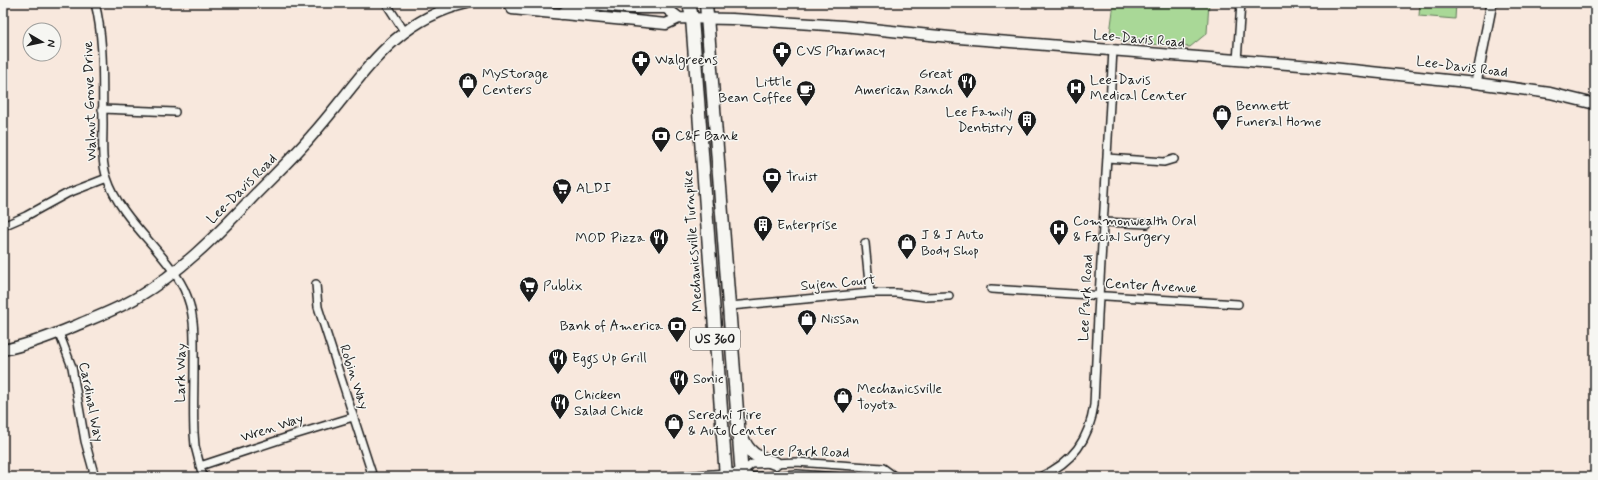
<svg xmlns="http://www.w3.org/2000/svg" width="1598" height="480" viewBox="0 0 1598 480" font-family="Mynerve,sans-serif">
<rect width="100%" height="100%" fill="#f8e8dd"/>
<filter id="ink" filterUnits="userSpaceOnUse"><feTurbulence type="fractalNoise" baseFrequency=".025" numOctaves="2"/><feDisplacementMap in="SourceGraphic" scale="8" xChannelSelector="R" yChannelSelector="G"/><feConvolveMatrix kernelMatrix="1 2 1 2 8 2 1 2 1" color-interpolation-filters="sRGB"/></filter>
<g filter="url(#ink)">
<path fill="#a9d897" stroke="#627a5a" d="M1114,3h95l-2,30 -17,14 -67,-5 -7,-7 -6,-2z
M1420,3h36l-1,16 -36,-3z"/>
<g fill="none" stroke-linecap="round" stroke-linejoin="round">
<defs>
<path id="minor" d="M95,3c10,40 7,80 8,120 0,18 -2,38 4,55 14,43 57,71 77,111 12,25 10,51 10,77 0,23 -1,45 0,67l1,13 8,31
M386,3l18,28
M1237,61l4,-58
M102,109l73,3
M1107,158l57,4 10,-3
M1104,222l43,2
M3,226l23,-10 42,-23 39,-15
M865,243l5,50
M316,284l2,23 55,170
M991,289l247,15
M730,306l140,-13h26l30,4 23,-1
M59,333l13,34 13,74 10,36
M200,466l94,-31 59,-18
M742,472l10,-8 44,-2 87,6 11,8
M668,477l74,-5 10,5 45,-3 40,3
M1040,477c33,-15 49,-37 54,-72l4,-90 15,-265"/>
<path id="tertiary" d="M1476,83l16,-80"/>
<path id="secondary" d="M508,3l4,6 154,15 13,-6 53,1 111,7 116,12 354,28 163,17 74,10 45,11
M585,3l45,5h36l13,10
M561,14l7,-5 25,-2
M3,350c25,-5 48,-14 72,-24 21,-9 43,-17 63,-29 42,-25 78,-61 111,-96 22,-23 45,-44 65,-68 48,-54 76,-112 153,-130"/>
<path id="trunk" d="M689,3l3,15 34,459
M706,3l36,474
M742,437c7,18 16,20 33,26"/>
</defs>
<use href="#minor" stroke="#1c1c1c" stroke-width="10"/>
<use href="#tertiary" stroke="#1c1c1c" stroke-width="12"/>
<use href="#secondary" stroke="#1c1c1c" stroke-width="13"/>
<use href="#trunk" stroke="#1c1c1c" stroke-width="15"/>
<use href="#minor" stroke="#f6f6f2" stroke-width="7"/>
<use href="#tertiary" stroke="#f6f6f2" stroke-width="9"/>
<use href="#secondary" stroke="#f6f6f2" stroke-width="10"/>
<use href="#trunk" stroke="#f6f6f2" stroke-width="12"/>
</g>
</g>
<defs>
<symbol id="pharmacy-pin" viewBox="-11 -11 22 30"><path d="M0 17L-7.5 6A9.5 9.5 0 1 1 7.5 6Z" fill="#1c1c1c" stroke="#f6f6f2"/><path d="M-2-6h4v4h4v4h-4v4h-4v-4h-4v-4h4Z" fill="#fff"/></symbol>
<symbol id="shop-pin" viewBox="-11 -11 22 30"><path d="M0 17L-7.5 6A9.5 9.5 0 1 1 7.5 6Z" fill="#1c1c1c" stroke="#f6f6f2"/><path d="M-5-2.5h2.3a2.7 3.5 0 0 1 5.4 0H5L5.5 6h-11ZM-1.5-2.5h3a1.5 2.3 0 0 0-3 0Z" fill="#fff"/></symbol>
<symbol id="restaurant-pin" viewBox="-11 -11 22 30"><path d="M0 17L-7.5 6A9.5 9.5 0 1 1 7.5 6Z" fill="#1c1c1c" stroke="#f6f6f2"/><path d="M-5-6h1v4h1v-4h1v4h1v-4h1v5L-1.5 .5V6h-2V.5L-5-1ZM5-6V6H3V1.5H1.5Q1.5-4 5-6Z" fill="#fff"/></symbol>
<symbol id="hospital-pin" viewBox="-11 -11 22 30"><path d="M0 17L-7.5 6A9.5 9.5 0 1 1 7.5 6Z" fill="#1c1c1c" stroke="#f6f6f2"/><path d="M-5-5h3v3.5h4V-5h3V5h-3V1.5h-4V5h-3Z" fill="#fff"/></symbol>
<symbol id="cafe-pin" viewBox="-11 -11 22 30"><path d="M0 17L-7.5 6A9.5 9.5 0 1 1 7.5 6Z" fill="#1c1c1c" stroke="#f6f6f2"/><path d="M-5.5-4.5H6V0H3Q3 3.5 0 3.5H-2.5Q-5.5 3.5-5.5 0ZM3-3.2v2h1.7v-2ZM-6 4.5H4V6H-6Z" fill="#fff"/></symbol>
<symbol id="building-pin" viewBox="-11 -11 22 30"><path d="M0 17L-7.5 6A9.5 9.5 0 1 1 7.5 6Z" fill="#1c1c1c" stroke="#f6f6f2"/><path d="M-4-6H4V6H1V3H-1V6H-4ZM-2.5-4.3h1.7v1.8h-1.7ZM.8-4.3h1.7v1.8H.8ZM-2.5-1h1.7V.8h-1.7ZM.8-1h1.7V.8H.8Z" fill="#fff"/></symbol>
<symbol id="bank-pin" viewBox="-11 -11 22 30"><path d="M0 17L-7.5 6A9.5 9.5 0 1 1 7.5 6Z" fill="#1c1c1c" stroke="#f6f6f2"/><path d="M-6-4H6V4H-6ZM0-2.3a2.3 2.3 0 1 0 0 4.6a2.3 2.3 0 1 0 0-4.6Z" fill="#fff"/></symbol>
<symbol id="supermarket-pin" viewBox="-11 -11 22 30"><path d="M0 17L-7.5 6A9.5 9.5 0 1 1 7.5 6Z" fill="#1c1c1c" stroke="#f6f6f2"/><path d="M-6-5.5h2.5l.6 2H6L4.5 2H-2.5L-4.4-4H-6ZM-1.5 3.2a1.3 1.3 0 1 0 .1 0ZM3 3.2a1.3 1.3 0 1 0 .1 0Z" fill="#fff"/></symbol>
</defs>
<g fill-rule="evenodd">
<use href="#pharmacy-pin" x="771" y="40" width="22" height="30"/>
<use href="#pharmacy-pin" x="630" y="49" width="22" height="30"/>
<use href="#shop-pin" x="457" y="71" width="22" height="30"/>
<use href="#restaurant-pin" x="956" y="71" width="22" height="30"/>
<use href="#hospital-pin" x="1065" y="77" width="22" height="30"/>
<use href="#cafe-pin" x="795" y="79" width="22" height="30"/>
<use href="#shop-pin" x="1211" y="103" width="22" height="30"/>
<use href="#building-pin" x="1016" y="109" width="22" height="30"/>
<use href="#bank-pin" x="650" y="125" width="22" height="30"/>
<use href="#bank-pin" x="761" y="166" width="22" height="30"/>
<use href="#supermarket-pin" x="551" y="177" width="22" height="30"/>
<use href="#building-pin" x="752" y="214" width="22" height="30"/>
<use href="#hospital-pin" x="1048" y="218" width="22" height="30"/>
<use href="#restaurant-pin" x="648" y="227" width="22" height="30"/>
<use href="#shop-pin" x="896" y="232" width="22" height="30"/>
<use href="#supermarket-pin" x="518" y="275" width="22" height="30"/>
<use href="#shop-pin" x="796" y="308" width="22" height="30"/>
<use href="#bank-pin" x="666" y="315" width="22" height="30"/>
<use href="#restaurant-pin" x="547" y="347" width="22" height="30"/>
<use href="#restaurant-pin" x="668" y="368" width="22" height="30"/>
<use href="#shop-pin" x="832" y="386" width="22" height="30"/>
<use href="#restaurant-pin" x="549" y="392" width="22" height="30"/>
<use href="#shop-pin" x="663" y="412" width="22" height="30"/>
</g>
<g text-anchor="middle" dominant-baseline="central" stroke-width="3" stroke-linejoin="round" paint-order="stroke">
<rect fill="#f6f6f2" stroke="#5d5d5c" stroke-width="1" x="690" y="328" width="50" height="22" rx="3"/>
<g font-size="13" font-weight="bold" fill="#1c1c1c">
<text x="715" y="339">US 360</text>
</g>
<g font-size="14" fill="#1c1c1c" stroke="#f6f6f2">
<text transform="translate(1139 39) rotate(5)">Lee-Davis Road</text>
<text transform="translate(1462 67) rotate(7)">Lee-Davis Road</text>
<text transform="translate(90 101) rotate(-92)">Walnut Grove Drive</text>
<text transform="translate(242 189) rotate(-45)">Lee-Davis Road</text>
<text transform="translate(693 241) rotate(-94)">Mechanicsville Turnpike</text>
<text transform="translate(838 283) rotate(-5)">Sujen Court</text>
<text transform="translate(1151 286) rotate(3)">Center Avenue</text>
<text transform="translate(1086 298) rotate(-87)">Lee Park Road</text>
<text transform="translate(181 373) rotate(-89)">Lark Way</text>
<text transform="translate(354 377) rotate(72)">Robin Way</text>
<text transform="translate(91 402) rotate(79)">Cardinal Way</text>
<text transform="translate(272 428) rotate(-18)">Wren Way</text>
<text transform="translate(806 452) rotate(1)">Lee Park Road</text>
</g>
<g font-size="14" fill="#1c1c1c" stroke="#f6f6f2" text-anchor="start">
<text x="796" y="51">CVS Pharmacy</text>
<text x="655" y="60">Walgreens</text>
<text x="482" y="74">MyStorage<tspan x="482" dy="16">Centers</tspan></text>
<text x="953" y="74" text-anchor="end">Great<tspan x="953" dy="16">American Ranch</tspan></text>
<text x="1090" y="80">Lee-Davis<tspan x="1090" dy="16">Medical Center</tspan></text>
<text x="792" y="82" text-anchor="end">Little<tspan x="792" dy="16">Bean Coffee</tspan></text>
<text x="1236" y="106">Bennett<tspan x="1236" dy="16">Funeral Home</tspan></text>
<text x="1013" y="112" text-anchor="end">Lee Family<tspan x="1013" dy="16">Dentistry</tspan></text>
<text x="675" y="136">C&amp;F Bank</text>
<text x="786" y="177">Truist</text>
<text x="576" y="188">ALDI</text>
<text x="1073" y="221">Commonwealth Oral<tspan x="1073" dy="16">&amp; Facial Surgery</tspan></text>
<text x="777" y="225">Enterprise</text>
<text x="921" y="235">J &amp; J Auto<tspan x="921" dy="16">Body Shop</tspan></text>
<text x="645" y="238" text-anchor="end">MOD Pizza</text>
<text x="543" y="286">Publix</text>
<text x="821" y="319">Nissan</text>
<text x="663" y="326" text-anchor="end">Bank of America</text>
<text x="572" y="358">Eggs Up Grill</text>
<text x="693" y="379">Sonic</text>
<text x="857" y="389">Mechanicsville<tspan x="857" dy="16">Toyota</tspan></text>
<text x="574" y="395">Chicken<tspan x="574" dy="16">Salad Chick</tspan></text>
<text x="688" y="415">Seredni Tire<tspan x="688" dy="16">&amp; Auto Center</tspan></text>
</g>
</g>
<rect width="1598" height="480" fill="none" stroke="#f6f6f2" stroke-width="16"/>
<rect x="8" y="8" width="1582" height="464" fill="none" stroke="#1c1c1c" stroke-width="1.5" filter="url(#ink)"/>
<g transform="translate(42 42) rotate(99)"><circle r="19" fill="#f6f6f2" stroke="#9f9f9c"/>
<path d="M0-3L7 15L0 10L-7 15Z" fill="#1c1c1c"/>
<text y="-6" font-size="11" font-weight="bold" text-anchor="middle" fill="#1c1c1c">N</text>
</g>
</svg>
